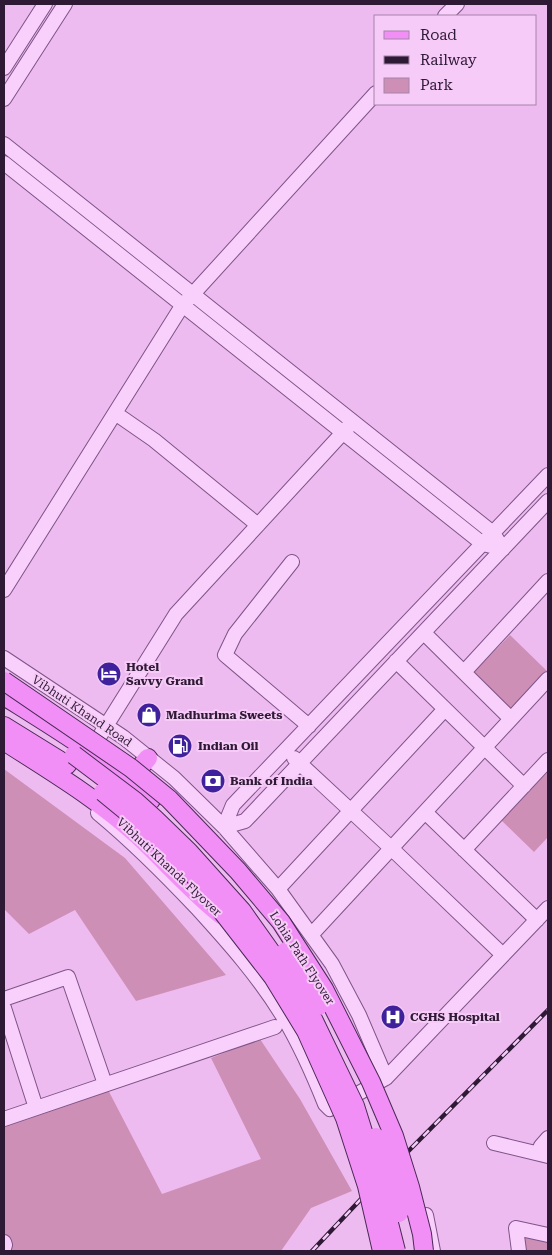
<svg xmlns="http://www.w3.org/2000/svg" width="552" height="1255" viewBox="0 0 552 1255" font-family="'Roboto Serif',serif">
<rect width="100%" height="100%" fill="#eebbf0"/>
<path fill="#ce8fb7" d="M510,635l37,36 -37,38 -37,-36z
M4,769l121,89 101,117 -90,26 -61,-91 -46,24 -25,-25z
M548,772v65l-14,15 -33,-32z
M260,1039l40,60 52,92 -41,17 -30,43h-276l-1,-9v-123l101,-35 57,110 99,-35 -50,-101z
M523,1234l25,7v10h-23z"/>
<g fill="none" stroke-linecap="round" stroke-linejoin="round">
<defs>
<path id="minor" d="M445,16l12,-12
M4,68l41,-64
M4,99l61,-95
M4,144l489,389 10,16
M4,163l479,381 20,5
M115,413l39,27 104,85
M292,562l-57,72 -10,21 84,71
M4,590l178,-284 194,-213
M424,633l87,86
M4,658l119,79 51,41 50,49 54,62 54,75 27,51 27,63
M396,661l128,125
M464,672l84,-91
M91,750l85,-136 173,-188
M294,758l97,90 112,107
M425,812l112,108
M98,813c35,29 67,61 99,95 31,34 63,70 87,110 16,27 29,56 41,86l5,5 56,-31 162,-170
M224,827l9,-22 315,-330
M224,827l21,-6 303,-320
M464,850l84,-90
M278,889l167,-180
M312,934l236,-255
M4,999l64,-22 37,107
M4,1008l32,100
M4,1119l271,-92
M494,1143l54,13
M538,1153l3,-7 7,-8
M426,1215l7,36
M4,1242l1,3 -1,3
M519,1251l-3,-23 32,7"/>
<path id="major" d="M4,696c51,32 103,63 147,104
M4,726l63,39
M4,741c45,29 94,58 134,95 28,26 53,55 83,79
M129,780l19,-22"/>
</defs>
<use href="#minor" stroke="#7d5488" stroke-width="16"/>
<use href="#major" stroke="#492955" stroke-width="20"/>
<use href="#minor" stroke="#f9cffb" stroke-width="14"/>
<use href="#major" stroke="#f28ff7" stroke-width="18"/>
<defs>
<path id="rail" d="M312,1251l50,-53 186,-188"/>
</defs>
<use href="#rail" stroke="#2f1a36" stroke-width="4.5"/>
<use href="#rail" stroke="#f6cbf7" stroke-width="2.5" stroke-dasharray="8" stroke-linecap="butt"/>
<defs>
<path id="major-bridge" d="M4,681l127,87 38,31 69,72 43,51 43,67 47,93 23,54 16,51 12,47 2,17
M74,755l61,46 20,18 34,33 53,59 29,41 42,67 42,87 23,74 18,71
M103,792l39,32 51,50 80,103 33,54 39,87 22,68 15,65
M286,951l33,55
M376,1137l12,34 11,42"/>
</defs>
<use href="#major-bridge" stroke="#492955" stroke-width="20" stroke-linecap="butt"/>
<use href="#major-bridge" stroke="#f28ff7" stroke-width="18"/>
</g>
<defs>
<symbol id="hotel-disc" viewBox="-11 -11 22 22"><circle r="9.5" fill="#3f219b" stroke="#f6cbf7"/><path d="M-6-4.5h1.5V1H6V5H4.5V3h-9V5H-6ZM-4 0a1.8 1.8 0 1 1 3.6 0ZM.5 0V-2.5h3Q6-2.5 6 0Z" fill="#fff"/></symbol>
<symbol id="shop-disc" viewBox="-11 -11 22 22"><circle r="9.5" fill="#3f219b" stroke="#f6cbf7"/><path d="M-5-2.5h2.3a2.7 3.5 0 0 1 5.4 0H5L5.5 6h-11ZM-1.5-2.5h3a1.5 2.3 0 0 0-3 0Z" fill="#fff"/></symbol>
<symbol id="fuel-disc" viewBox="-11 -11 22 22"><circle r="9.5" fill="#3f219b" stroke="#f6cbf7"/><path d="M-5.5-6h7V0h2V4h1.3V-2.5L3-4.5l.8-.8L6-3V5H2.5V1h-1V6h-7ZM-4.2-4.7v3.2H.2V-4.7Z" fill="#fff"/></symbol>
<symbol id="bank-disc" viewBox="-11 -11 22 22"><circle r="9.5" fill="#3f219b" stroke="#f6cbf7"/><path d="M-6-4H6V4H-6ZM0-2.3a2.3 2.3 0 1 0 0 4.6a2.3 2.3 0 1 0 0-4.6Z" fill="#fff"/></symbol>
<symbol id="hospital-disc" viewBox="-11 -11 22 22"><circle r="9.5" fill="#3f219b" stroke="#f6cbf7"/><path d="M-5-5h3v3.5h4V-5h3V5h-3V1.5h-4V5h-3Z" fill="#fff"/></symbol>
</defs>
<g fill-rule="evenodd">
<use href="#hotel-disc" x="95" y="660" width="28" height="28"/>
<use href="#shop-disc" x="135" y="701" width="28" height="28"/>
<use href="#fuel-disc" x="166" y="732" width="28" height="28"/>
<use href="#bank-disc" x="199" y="767" width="28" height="28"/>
<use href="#hospital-disc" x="379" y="1003" width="28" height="28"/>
</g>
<g text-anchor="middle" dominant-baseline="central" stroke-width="4" stroke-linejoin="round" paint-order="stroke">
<g font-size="12" font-weight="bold" fill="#2f1a36" stroke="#f6cbf7" text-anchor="start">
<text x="126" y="667">Hotel<tspan x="126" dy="14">Savvy Grand</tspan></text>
<text x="166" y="715">Madhurima Sweets</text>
<text x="198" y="746">Indian Oil</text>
<text x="230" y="781">Bank of India</text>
<text x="410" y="1017">CGHS Hospital</text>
</g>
<g font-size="12" fill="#2f1a36" stroke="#f6cbf7">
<text transform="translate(82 711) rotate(34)">Vibhuti Khand Road</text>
<text transform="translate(169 867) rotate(43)">Vibhuti Khanda Flyover</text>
<text transform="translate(302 958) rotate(57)">Lohia Path Flyover</text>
</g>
</g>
<rect width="552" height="1255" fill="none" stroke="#2f1a36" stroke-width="10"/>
<rect x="374" y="15" width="162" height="90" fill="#f6cbf7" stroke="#a684aa"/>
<rect x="384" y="31" width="25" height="8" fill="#f28ff7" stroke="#a684aa"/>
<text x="420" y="40" font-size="15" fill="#2f1a36">Road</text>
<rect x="384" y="56" width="25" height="8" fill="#2f1a36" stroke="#a684aa"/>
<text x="420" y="65" font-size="15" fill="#2f1a36">Railway</text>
<rect x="384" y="78" width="25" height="15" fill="#ce8fb7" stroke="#a684aa"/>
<text x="420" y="90" font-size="15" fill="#2f1a36">Park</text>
</svg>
